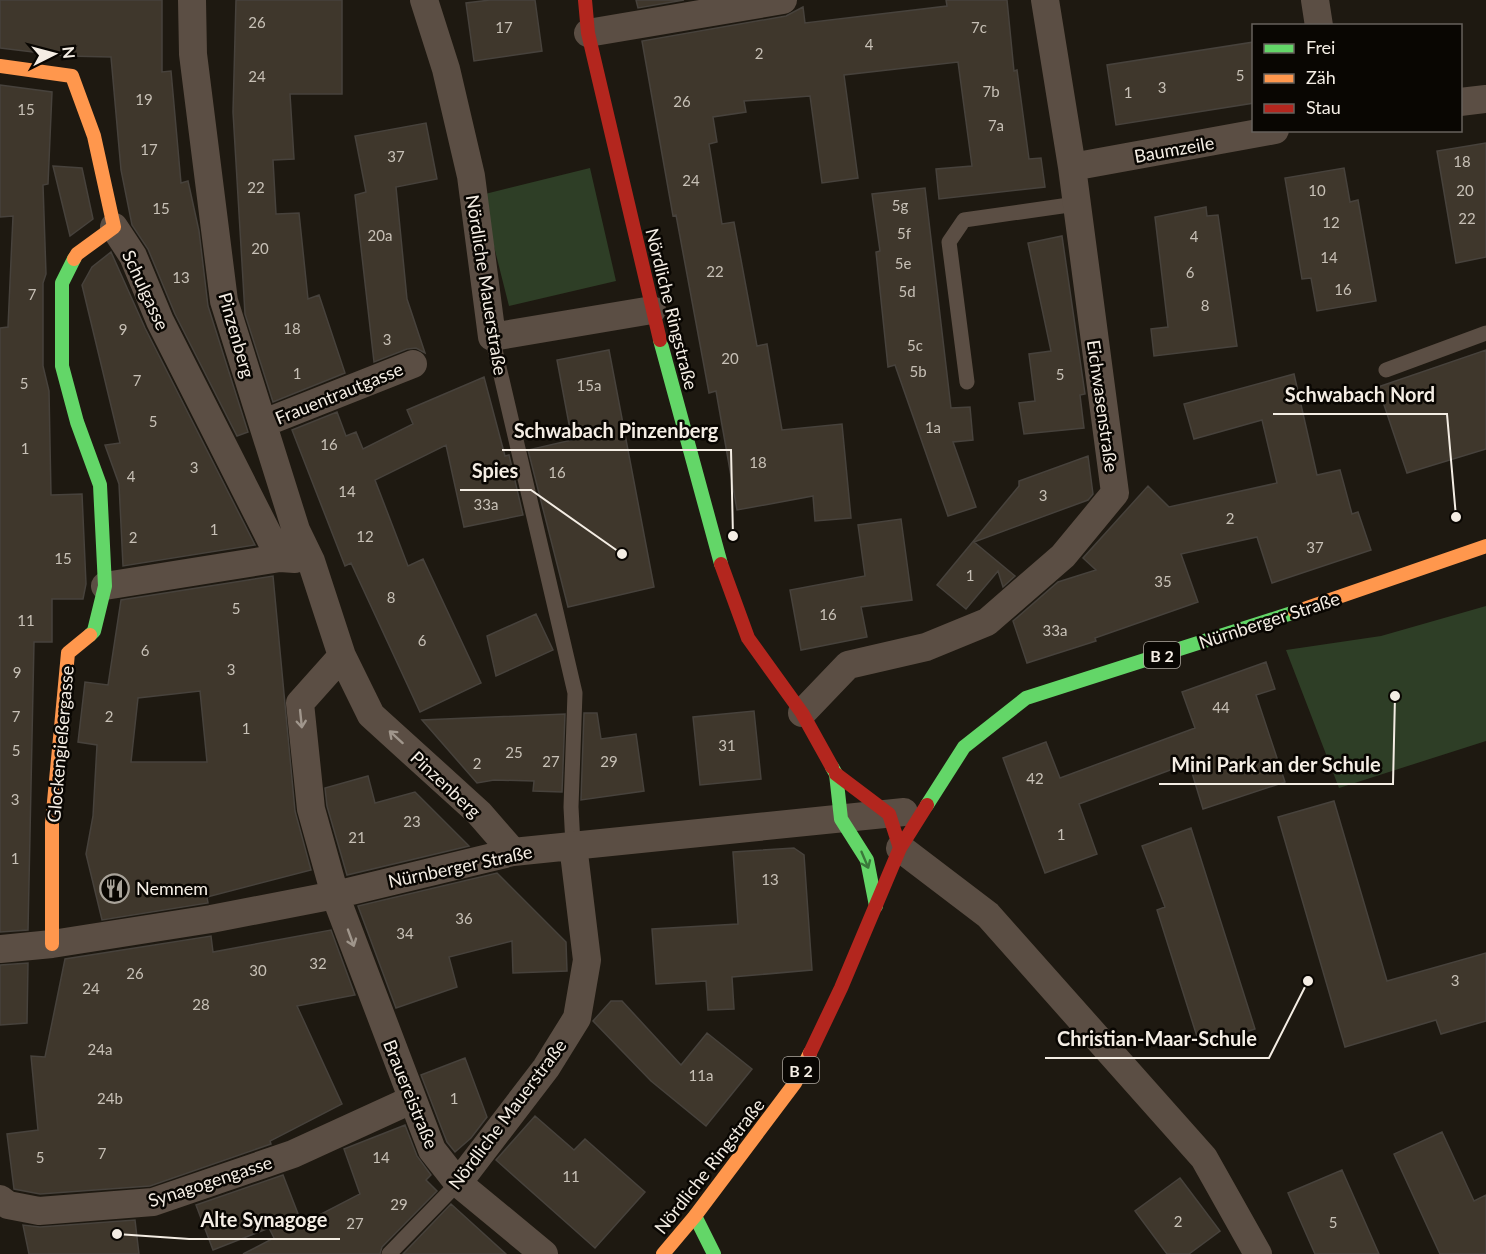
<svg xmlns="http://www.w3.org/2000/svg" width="1486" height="1254" viewBox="0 0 1486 1254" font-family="Lato,sans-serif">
<rect width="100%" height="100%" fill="#1e1911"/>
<path fill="#2e3e26" d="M590,168l26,113 -107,25 -28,-111z
M1486,606v135l-147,47 -53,-138 95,-14z"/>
<path fill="#3f372c" stroke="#47423c" stroke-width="1.5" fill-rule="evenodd" d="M0,0h162v72l9,-1 10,112 7,-2 11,50 9,75 40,126 -11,4 -62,-122 -27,-65 -16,-24 -11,-55 -10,-113 -45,-1 -66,-8z
M236,0h106v94h-52l4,65 -21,1 3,54 23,-1 9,86 11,-4 26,78 -72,29 -28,-88 -12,-202z
M490,0h45l7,51 -68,10 -8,-58z
M636,0h48l-46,8z
M946,0h61l7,71 3,-1 12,89 12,-1 4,29 -106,12 -3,-30 36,-3 -14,-104 -114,13 14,103 -36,5 -12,-87 -66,5 2,11 -33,5 4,25 -8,2 13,80 12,-2 23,124 10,-2 15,86 60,-6 9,94 -36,3 -2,-25 -76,14 -21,-119 -7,2 -33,-178 -3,1 -31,-175 144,-25 17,-9 2,16 142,-17z
M1254,42v61l-138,22 -9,-60z
M0,85l52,7 -4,92 -5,1 3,89 -3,9v83l6,25 2,104 31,-1 4,90 -3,15h-31v43h-18l-6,288 -28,2v-604l8,-1 5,-111 -13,1z
M426,123l11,56 -41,8 11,112 18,54 -9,-5 -9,1 -33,13 -19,-167 11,-3 -11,-56z
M1486,143v114l-30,6 -19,-112z
M53,166l29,2 11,51 -23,17z
M1344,168l6,34 8,-2 18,101 -59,10 -6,-33 -9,1 -17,-101z
M925,188l26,220 19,-1 3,33 -20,2 23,65 -28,9 -53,-151 -7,2 -12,-115 4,-1 -8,-57z
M1206,207l1,9 11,-1 19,131 -83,10 -3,-27 17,-2 -13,-110z
M1062,236l23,158 -5,1 4,33 -60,6 -5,-31 16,-2 -6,-47 22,-3 -23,-108z
M111,252l34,76 110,217 -132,21 -4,-82 -14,-39 15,-2 -38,-158 10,-18z
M609,350l45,237 -86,20 -40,-157 44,-10 -15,-80z
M1486,350v99l-79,24 -29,-86z
M1294,374l23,101 23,-5 12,44 6,-2 13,38 -99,33 -15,-46 -76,17 17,48 -103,36 1,3 -69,22 -14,-42 45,-39 38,-12 -13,-12 65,-72 21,21 108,-24 -15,-63 -68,19 -10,-35z
M484,377l21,79 4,-1 14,60 -59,12 -18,-82 -71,35 33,86 15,-7 58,124 -61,29 -69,-149 -6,3 -53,-136 45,-18 9,24 10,-4 7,17 50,-25 -6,-14z
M1088,456l5,38 -5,6 -114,42 41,34 -12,11 -5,-16 -32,38 -29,-24 82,-99v-5z
M901,519l11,81 -51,7 6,30 -66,13 -11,-60 75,-14 -7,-51z
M273,576l22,235 16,59 -104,27 1,6 -106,17 -16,-66 7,-38 4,-71 -19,-3 7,-60 23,3 13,-85zM200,691l7,71h-76l7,-64z
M536,614l17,36 -57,26 -9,-40z
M1266,662l9,27 -19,6 29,87 -82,27 -14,-46 -110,41 18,50 -52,19 -42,-115 43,-16 14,36 135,-50 -13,-36z
M754,711l7,68 -61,6 -7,-68z
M584,713h13l4,26 35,-5 8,57 -63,9z
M565,714l-3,78 -29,-1 1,-10 -40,-1 -17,3 -55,-63z
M368,776l7,27 40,-11 54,54 -122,29 -20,-69 -2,-18z
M1334,801l53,180 99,-28v68l-45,13 -5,-14 -91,27 -67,-230z
M1191,828l64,201 -55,17 -43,-136 8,-3 -23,-61z
M794,848l10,7 8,115 -80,7 2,32 -26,1 -2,-29 -50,3 -4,-55 86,-5 -5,-72z
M497,873l69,69 1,29 -54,2 -1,-32 -63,16 8,30 -61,21 -38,-102z
M331,930l24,65 -58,11 45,98 -72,37 1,3 -121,42 -110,8 -26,-5 -7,-55 31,-4 -7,-74 14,1 20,-98 146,-23 2,16z
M28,963l-1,60 -27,2v-60z
M611,1001h11l59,64 26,-32 45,36 -46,57 -55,-45 -58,-60z
M465,1058l22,59 -16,21 -16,14 -8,-10 -26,-67z
M535,1116l39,34 11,-11 60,53 -50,56 -99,-88z
M405,1125l12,31 14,19 -5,5 11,11 -55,56 -2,7h-137l31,-16 -5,-10 -56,22 -17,-45 87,-30 19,49 58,-30 -16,-45z
M1442,1132l32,69 12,-6v59h-46l-46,-100z
M1342,1170l37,84h-64l-27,-61z
M1180,1178l40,53 -31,23h-22l-32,-43z
M451,1204l55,50h-103z
M135,1220l4,34h-110l-6,-29 17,2z"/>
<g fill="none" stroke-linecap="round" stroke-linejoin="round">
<path stroke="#5b4e44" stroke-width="15" d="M492,337l83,356 -4,114 2,38
M1386,370l100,-37
M967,382l-18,-140 15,-22 112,-16
M389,1254l69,-71"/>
<path stroke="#5b4e44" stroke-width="28" d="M192,0l1,54 31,247 72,229 15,31 31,95 29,59 108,98 34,39
M424,0l22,69 25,107 21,161 160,-27
M1315,0l4,26
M588,33l195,-33
M1460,102l26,-3
M1072,167l203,-37
M114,227l19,29 27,65 120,237
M264,423l149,-59
M105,586l175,-28 15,1
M342,656l-42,47 11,106 24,86 97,255 26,33 86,71
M802,713l46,-48 78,-18 61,-25 76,-66 52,-63 -43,-326 -27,-167
M900,848l88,67 216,243 54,96
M0,949l52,-5 159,-25 124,-24 178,-43 391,-40
M458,1183l88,-115 31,-50 10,-58 -14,-115
M0,1199l8,6 31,6 114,-9 140,-48 118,-54"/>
<path stroke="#63d668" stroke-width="14" d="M74,259l-12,24v83l15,56 23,63 5,101 -11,45 -4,4
M660,340l61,224
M832,767l4,7 5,45 26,41 9,46
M927,805l37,-58 62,-49 269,-86
M695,1216l19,38"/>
<path stroke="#ff974d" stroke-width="14" d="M0,66l72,10 22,60 20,91 -37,27 -3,5
M1295,612l191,-66
M52,944v-121l16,-170 22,-18
M663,1254l32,-38 100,-133 15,-30"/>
<path stroke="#b3261e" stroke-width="14" d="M585,0l3,33 72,307
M721,564l27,74 54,75 30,54
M836,774l53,40 11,34
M810,1053l31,-65 59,-140 27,-43"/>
</g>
<defs><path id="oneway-shaft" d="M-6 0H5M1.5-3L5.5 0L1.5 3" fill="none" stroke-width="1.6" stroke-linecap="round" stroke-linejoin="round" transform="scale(1.5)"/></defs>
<g stroke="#a0968c">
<use href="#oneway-shaft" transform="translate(301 719) rotate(84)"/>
<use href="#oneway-shaft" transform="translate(396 737) rotate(-138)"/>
<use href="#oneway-shaft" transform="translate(351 938) rotate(70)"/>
</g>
<use stroke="#3a783a" href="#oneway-shaft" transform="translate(865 860) rotate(67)"/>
<defs>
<symbol id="restaurant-ring" viewBox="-11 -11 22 22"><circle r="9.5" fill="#090602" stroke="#a9a39a" stroke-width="1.5"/><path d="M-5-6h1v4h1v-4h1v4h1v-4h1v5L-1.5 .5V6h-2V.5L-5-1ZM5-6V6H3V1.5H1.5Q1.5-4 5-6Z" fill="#a9a39a"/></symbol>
</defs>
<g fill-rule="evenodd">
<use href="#restaurant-ring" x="98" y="872" width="33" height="33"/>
</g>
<g text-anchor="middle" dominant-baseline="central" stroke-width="5" stroke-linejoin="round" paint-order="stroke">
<g font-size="15" fill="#c7c0b6">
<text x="257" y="22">26</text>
<text x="504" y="27">17</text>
<text x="979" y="27">7c</text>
<text x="869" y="44">4</text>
<text x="759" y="53">2</text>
<text x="1240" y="75">5</text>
<text x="257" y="76">24</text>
<text x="1162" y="87">3</text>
<text x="991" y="91">7b</text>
<text x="1128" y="92">1</text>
<text x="144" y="99">19</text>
<text x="682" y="101">26</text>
<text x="26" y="109">15</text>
<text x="996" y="125">7a</text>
<text x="149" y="149">17</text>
<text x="396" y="156">37</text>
<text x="1462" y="161">18</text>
<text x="691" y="180">24</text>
<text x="256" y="187">22</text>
<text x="1317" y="190">10</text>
<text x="1465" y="190">20</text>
<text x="900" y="205">5g</text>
<text x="161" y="208">15</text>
<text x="1467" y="218">22</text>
<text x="1331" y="222">12</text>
<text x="904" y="233">5f</text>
<text x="380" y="235">20a</text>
<text x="1194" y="236">4</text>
<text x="260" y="248">20</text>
<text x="1329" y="257">14</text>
<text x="903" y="263">5e</text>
<text x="715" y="271">22</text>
<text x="1190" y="272">6</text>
<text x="181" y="277">13</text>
<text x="1343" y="289">16</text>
<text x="907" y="291">5d</text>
<text x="32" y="294">7</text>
<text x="1205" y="305">8</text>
<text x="292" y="328">18</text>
<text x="123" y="329">9</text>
<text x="387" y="339">3</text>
<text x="915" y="345">5c</text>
<text x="730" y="358">20</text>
<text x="918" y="371">5b</text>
<text x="297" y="373">1</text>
<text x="1060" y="374">5</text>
<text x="137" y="380">7</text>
<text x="24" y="383">5</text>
<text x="589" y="385">15a</text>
<text x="153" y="421">5</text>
<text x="933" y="427">1a</text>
<text x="329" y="444">16</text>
<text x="25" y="448">1</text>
<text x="758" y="462">18</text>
<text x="194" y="467">3</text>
<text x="557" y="472">16</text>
<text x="131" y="476">4</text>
<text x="347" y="491">14</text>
<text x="1043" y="495">3</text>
<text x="486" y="504">33a</text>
<text x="1230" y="518">2</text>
<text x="214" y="529">1</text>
<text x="365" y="536">12</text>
<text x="133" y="537">2</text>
<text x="1315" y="547">37</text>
<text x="63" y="558">15</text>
<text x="970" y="575">1</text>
<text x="1163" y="581">35</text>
<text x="391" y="597">8</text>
<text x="236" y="608">5</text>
<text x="828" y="614">16</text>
<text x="26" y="620">11</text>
<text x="1055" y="630">33a</text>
<text x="422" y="640">6</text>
<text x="145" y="650">6</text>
<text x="231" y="669">3</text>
<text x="17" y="672">9</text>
<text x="1221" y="707">44</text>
<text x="16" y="716">7</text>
<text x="109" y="716">2</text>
<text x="246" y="728">1</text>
<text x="727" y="745">31</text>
<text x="16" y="750">5</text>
<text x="514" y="752">25</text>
<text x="551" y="761">27</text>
<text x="609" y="761">29</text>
<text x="477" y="763">2</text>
<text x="1035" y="778">42</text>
<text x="15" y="799">3</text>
<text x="412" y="821">23</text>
<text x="1061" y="834">1</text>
<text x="357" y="837">21</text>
<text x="15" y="858">1</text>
<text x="770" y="879">13</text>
<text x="464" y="918">36</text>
<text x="405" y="933">34</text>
<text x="318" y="963">32</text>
<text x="258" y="970">30</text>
<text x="135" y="973">26</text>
<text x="1455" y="980">3</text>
<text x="91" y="988">24</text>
<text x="201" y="1004">28</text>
<text x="100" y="1049">24a</text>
<text x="701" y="1075">11a</text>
<text x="110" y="1098">24b</text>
<text x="454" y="1098">1</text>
<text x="102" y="1153">7</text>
<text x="40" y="1157">5</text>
<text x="381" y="1157">14</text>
<text x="571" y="1176">11</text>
<text x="399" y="1204">29</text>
<text x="1178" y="1221">2</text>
<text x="1333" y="1222">5</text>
<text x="355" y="1223">27</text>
</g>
<g fill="#090602" stroke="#aea8a0" stroke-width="1.5">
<rect x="1144" y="642" width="36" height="26" rx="4.5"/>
<rect x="783" y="1057" width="36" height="26" rx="4.5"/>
</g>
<g font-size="16" font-weight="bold" fill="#f4ede4">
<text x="1162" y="655">B 2</text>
<text x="801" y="1070">B 2</text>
</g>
<g font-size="18" fill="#f4ede4" stroke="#090602">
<text transform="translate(1174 149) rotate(-10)">Baumzeile</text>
<text transform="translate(487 285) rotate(81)">Nördliche Mauerstraße</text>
<text transform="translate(146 290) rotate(65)">Schulgasse</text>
<text transform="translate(672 309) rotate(76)">Nördliche Ringstraße</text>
<text transform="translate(237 335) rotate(74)">Pinzenberg</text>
<text transform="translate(339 393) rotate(-22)">Frauentrautgasse</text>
<text transform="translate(1103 406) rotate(82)">Eichwasenstraße</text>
<text transform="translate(1269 620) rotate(-18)">Nürnberger Straße</text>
<text transform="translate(60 744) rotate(-85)">Glockengießergasse</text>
<text transform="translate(446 784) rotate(43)">Pinzenberg</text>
<text transform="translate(460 866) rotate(-12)">Nürnberger Straße</text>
<text transform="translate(411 1094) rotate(68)">Brauereistraße</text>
<text transform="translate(507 1114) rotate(-53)">Nördliche Mauerstraße</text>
<text transform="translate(709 1166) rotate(-52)">Nördliche Ringstraße</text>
<text transform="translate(210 1181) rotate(-18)">Synagogengasse</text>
</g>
<g font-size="18" fill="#f4ede4" stroke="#090602" text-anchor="start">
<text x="136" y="888">Nemnem</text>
</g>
</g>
<path fill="none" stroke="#f4ede4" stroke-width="2" d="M1456 517L1447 414H1273M733 536L731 450H502M622 554L531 490H460M1395 696L1393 784H1159M1308 981L1269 1058H1045M117 1234L189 1239H340"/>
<g fill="#f4ede4" stroke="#090602" stroke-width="2">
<circle cx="1456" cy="517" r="6"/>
<circle cx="733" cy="536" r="6"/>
<circle cx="622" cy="554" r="6"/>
<circle cx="1395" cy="696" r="6"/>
<circle cx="1308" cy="981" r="6"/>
<circle cx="117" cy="1234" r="6"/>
</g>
<g font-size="20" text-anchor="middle" font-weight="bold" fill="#f4ede4" stroke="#090602" stroke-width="5" stroke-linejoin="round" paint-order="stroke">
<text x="1360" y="402">Schwabach Nord</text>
<text x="616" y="438">Schwabach Pinzenberg</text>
<text x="495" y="478">Spies</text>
<text x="1276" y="772">Mini Park an der Schule</text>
<text x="1157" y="1046">Christian-Maar-Schule</text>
<text x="264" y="1227">Alte Synagoge</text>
</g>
<rect x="1252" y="24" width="210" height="108" fill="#090602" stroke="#67625c" stroke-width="1.5"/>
<rect x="1264" y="44" width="30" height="9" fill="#63d668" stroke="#67625c" stroke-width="1.5"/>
<text x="1306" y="54" font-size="18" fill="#f4ede4">Frei</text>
<rect x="1264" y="74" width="30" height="9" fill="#ff974d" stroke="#67625c" stroke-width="1.5"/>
<text x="1306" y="84" font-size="18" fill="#f4ede4">Zäh</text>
<rect x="1264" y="104" width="30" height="9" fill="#b3261e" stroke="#67625c" stroke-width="1.5"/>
<text x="1306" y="114" font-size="18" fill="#f4ede4">Stau</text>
<g transform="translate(54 54) rotate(84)" stroke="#090602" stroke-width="4.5" paint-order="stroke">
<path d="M0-4.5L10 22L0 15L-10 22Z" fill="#f4ede4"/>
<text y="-9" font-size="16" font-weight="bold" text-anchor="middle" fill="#f4ede4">N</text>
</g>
</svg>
